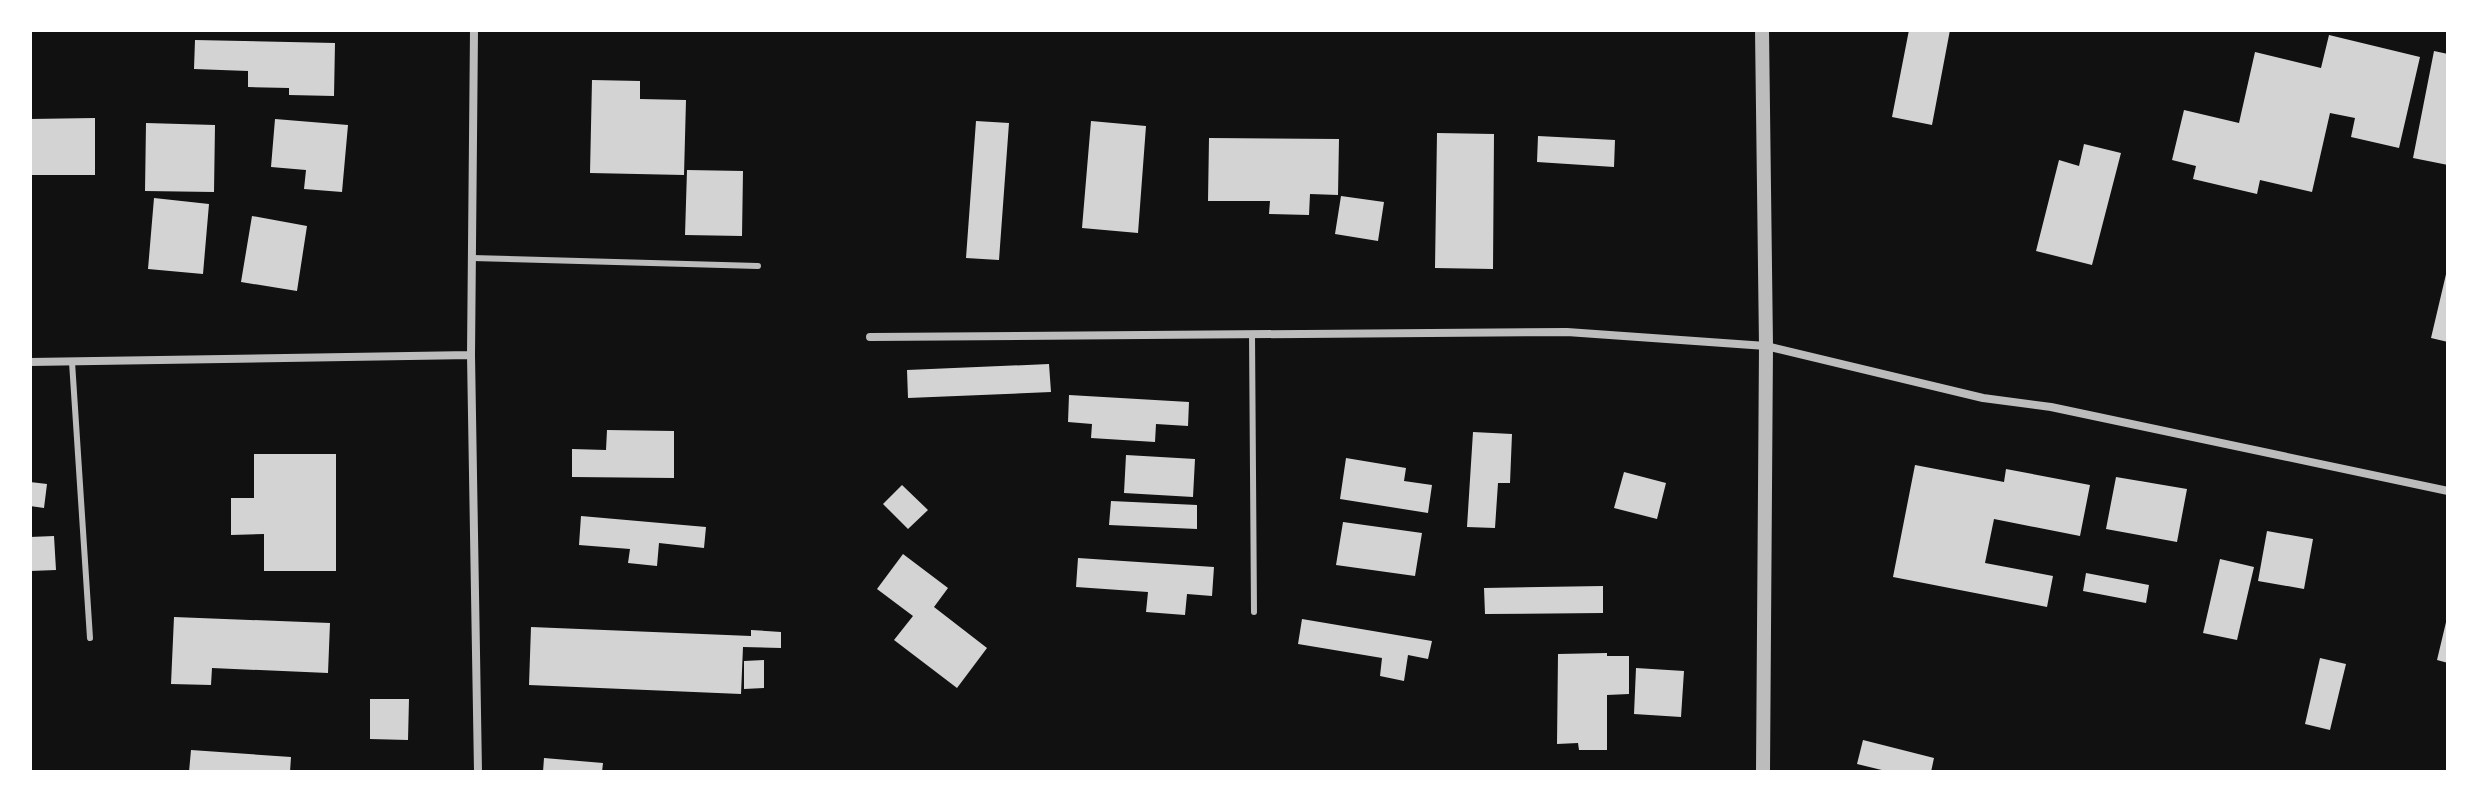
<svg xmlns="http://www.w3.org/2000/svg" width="2478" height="802" viewBox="0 0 2478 802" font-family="'Fira Sans',sans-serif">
<rect width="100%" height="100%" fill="#111"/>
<path fill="#d3d3d3" d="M1909,30h41l-18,95 -40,-8z
M2329,35l91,22 -21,91 -48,-11 4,-19 -25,-5 -18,79 -52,-12 -3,14 -64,-15 3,-13 -24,-6 12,-50 55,13 16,-71 66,16z
M195,40l140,3 -1,53 -45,-1v-7l-41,-1v-16l-54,-2z
M2434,51l14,3v111l-35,-7z
M592,80l48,1v18l46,1 -2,75 -94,-2z
M95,118v57h-65v-56z
M275,119l73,6 -6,67 -38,-3 2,-19 -35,-3z
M976,121l33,2 -10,137 -33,-2z
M1091,121l55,5 -8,107 -56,-5z
M146,123l69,2 -1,67 -69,-1z
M1437,133l57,1 -1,135 -58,-1z
M1538,136l77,4 -1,27 -77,-5z
M1209,138l130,1 -1,56 -28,-1 -1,21 -40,-1 1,-13h-62z
M2084,144l37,9 -29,112 -56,-14 23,-91 20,6z
M687,170l56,1 -1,65 -57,-1z
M1341,196l43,6 -6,39 -43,-7z
M154,198l55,6 -6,70 -55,-5z
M252,216l55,10 -10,65 -56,-9z
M2447,270h1v72l-17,-4z
M1049,364l2,28 -143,6 -1,-28z
M1069,395l120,7 -1,24 -32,-2 -1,18 -64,-4 1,-14 -24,-2z
M607,430l67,1v47l-102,-1v-28l34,1z
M1473,432l39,2 -2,49h-12l-3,45 -28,-1z
M254,454h82v117h-72v-37l-33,1v-37h23z
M1126,455l69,4 -2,38 -69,-4z
M1346,458l60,10 -2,13 28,4 -4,28 -88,-14z
M1915,465l89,17 2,-13 84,16 -10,51 -86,-17 -9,44 68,13 -6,31 -154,-30z
M1624,472l42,11 -9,36 -43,-11z
M2116,477l71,12 -10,53 -71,-13z
M30,482l17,2 -3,24 -14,-2z
M902,485l26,25 -20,19 -25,-25z
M1111,501l86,4v24l-88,-4z
M581,516l125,11 -2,21 -45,-5 -2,23 -29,-3 2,-14 -51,-4z
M1343,522l79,11 -7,43 -79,-11z
M2267,531l46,8 -9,50 -46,-8z
M54,536l2,34 -26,1v-34z
M903,554l45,34 -14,19 53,41 -30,40 -63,-48 19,-24 -36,-27z
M1078,558l136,9 -2,29 -25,-2 -2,21 -39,-3 2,-20 -72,-5z
M2220,559l34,8 -17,73 -34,-7z
M2086,573l63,12 -3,18 -63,-12z
M1603,586v27l-118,1 -1,-26z
M174,617l156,6 -2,50 -116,-5 -1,17 -40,-1z
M2447,618h1v45l-11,-3z
M1302,619l130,22 -4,18 -20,-4 -4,26 -24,-5 2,-18 -84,-14z
M531,627l220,9v-6l30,2v16l-38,-1 -2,47 -212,-9z
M1607,653v3h22v38l-22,1v55h-28l-1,-7 -21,1 1,-90z
M2320,658l26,6 -16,66 -25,-6z
M764,660v28l-20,1v-28z
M1636,668l48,3 -3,46 -47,-3z
M370,699h39l-1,41 -38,-1z
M1863,740l71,18 -3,14h-41l-33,-8z
M191,750l100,7 -1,15h-101z
M544,758l59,5 -1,9h-59z"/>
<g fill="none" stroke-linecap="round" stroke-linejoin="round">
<path stroke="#bcbcbc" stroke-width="6" d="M472,258l286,8
M1252,334l2,278
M72,362l18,276"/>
<path stroke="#bcbcbc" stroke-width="8" d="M474,30l-3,325 7,417
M870,337l697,-5 199,14 217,52 68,9 397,84
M30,362l441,-7"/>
<path stroke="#bcbcbc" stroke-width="14" d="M1762,30l4,316 -3,426"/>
</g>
<rect width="2478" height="802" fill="none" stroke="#ffffff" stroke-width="64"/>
</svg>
